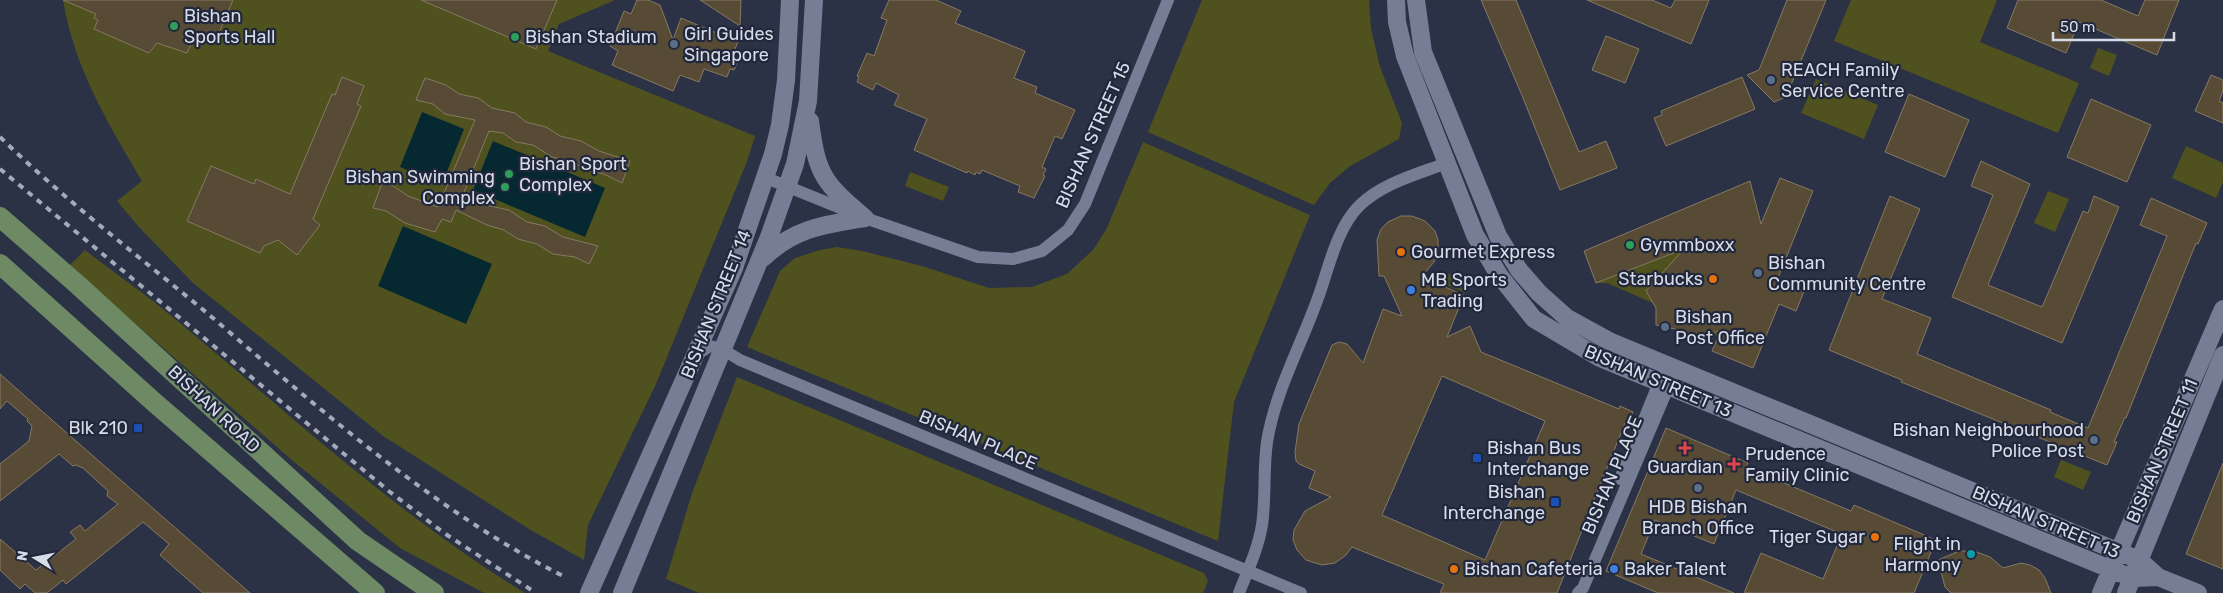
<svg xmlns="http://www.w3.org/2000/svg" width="2223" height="593" viewBox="0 0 2223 593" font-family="Rubik,sans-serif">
<rect width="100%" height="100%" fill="#2b3246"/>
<path fill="#4f521e" d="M63,0h552l-56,24 -11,27 207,85 -9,28 -90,220 -68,141 -4,35 -55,-31 -146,-93 -190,-153 -55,-57 -21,-25 25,-20c-34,-57 -68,-114 -79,-181z
M1202,0h167l2,29 9,38 22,56 -3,16 -49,27 -20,17 -16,22 -166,-73z
M1851,0h146l-17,42 99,41 -21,50 -224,-92z
M2098,48l19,7 -8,21 -19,-8z
M1816,79l62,26 -14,34 -63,-26z
M1143,142l167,73 -76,187 -16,139 -471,-194 33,-76 15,-13 25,-8 17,-3 25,4 60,15 67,22 43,-1 35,-13 26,-24 13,-20z
M2186,146l37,17v19l-7,16 -44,-20z
M910,172l39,15 -6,14 -38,-15z
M2048,191l21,8 -14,33 -21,-9z
M1686,248l51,41 -19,48 -38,-22 -73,-32h-11z
M85,250c24,19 49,36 73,55 120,98 234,207 367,288h-41l-84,-45 -107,-87 -224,-195z
M1449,274l11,2 6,5 -1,12 -26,-11 1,-4z
M737,377l467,196 4,8 -5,12h-504l-33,-14 26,-86z
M2061,460l30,12 -8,18 -29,-13z"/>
<path fill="#062830" d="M422,112l42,17 -22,55 -42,-17z
M493,141l112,47 -20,49 -112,-47z
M403,226l89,38 -26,60 -88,-38z"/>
<path fill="#584b36" stroke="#877962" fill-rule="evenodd" d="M63,0h170l-17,40 -6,2 -15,-6 -8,17 -30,-10 -8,10 -55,-24 4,-9 -4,-2 2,-4z
M421,0h136l-21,49z
M637,0h11l12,5 13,35 8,-22 57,24 -6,14 7,3 -5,11 -4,-1 -3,8 -23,-8 -5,13 -19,-7 -7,16 -61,-26 6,-14 -8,-5 14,-35 7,3z
M700,0h41l-1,26z
M889,0h47l25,11 -6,12 70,28 -11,27 23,9 -2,6 40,17 -13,29 -7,-3 -13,31 4,2 -3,6 2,1 -11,22 -16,-6 2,-6 -38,-16 -2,4 -4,-2 -1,3 -7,-4 -1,2 -53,-23 13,-31 -33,-14 5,-10 -23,-12 -3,7 -16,-8 2,-5 -2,-1 10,-23 7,3 13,-36 -6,-2z
M1481,0h35l63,152 27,-11 11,27 -57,22 -39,-97z
M1587,0h65l19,8 4,-8h34l-18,44z
M1787,0h39l-40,97 -12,5 -27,-27 12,-5z
M2018,0h83l37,16 7,-16h34l-22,55 -78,-33 -13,31 -59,-25z
M1606,36l33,13 -14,34 -33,-13z
M2211,75l12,5v11l-4,10 4,2v20l-28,-12z
M342,77l22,9 -7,18 4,2 -48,113 7,6 -23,30 -19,-15 -14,6 -4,7 -73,-32 24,-55 43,18 2,-5 34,15 42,-100 3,1z
M1742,77l13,32 -89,37 -12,-28 8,-3 -1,-4z
M425,78l21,7 13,9 19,4 14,10 23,5 11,9 20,5 14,9 21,5 18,10 31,10 -8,22 -18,-9 -18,-4 -15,-9 -19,-4 -19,-12 -17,-3 -13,-9 -14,-2 -25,61 26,14 19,4 18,12 18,4 18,11 35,9 -9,18 -14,-7 -22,-3 -16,-10 -19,-5 -14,-9 -17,-5 -31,-15 -5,12 -9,-3 -7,13 -30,-9 -19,-12 -13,-3 9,-25 10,2 16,11 30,11 37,-87 -30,-6 -12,-10 -17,-4z
M1909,94l60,26 -24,57 -60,-25z
M2091,99l60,26 -24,57 -60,-25z
M1981,161l49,23 -42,101 54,22 41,-96 5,2 6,-17 25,11 -57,136 -110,-46 41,-102 -22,-9z
M1780,178l33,13 -35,87 27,11 -9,22 -17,-7 -26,64 -41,-17 9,-21 -28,10 -18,-11 -19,-4v-17l-10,-17 38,-42 -88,34 -12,-32 166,-70 11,43z
M1890,196l30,13 -38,90 49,19 -14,36 134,56 -1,2 38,16 79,-192 -27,-11 11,-27 56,25 -9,21 -2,-1 -70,175 -1,-1 -11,25h3l-10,23 -206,-83 1,-2 -73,-30z
M1401,216h11l13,5 10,10 3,9v12l-4,10 -13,15 43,18 -17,42 23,-11 11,26 138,57 1,-3 13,6 -5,12 -3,-1 -68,170h-117l4,-9 -92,-37 -6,8 -11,8 -13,2 -16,-5 -9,-10 -4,-10 1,-10 11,-19 26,-14 -22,-9 6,-17 -16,-7 -3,-3 -1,-9 4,-28 33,-79 7,-3 8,2 16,19 20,-54 19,7 -18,-40h-5l-2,-36 4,-11 7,-7zM1442,376l103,45 -60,139 -103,-45z
M0,374l69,61 181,158h-47l-43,-38 9,-11 -26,-22 -77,62 -3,-4 -16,13h-12l-10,-9 -5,5 -20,-19v-31l36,31 40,-31 -6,-7 10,-7 5,6 33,-27 -11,-8 1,-5 -25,-23 -7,-3 -3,1 -14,-12 -59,47v-37l29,-23 3,-15 -5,-5 1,-2 -21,-18 -7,8z
M1666,428l82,35 -2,4 105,44 3,-6 82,35 -22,53h-170l17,-40 62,26 19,-45 -106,-44 -22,54 -59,-24 -14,34 93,39h-76l-52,-22z
M2223,463v106l-37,-15z
M1959,551h15l16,6 13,11 18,-5 9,2 9,5 6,8 6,15h-100l-6,-6 -7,-27z"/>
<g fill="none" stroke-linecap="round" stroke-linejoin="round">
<path stroke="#767e95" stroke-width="12" d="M764,177l101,41 113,39 35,2 29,-8 26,-21 17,-26 83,-204
M696,355l14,-9 12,3 18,11 561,233
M1620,479l46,-114
M1239,593c9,-23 19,-44 23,-68 4,-27 1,-56 5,-83 8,-51 35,-98 52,-147 10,-28 18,-67 40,-89 23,-23 59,-32 88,-43
M1578,593l5,-5 93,-219"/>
<path stroke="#767e95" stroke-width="18" d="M1396,0l1,22 8,34 70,179 24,40 35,44 66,39 532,220 26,-1
M1416,0l7,52 75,184 21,34 20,23 28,25 42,23 530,219 19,17 40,16
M810,121c7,55 14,62 55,97
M763,258c32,-30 60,-33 102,-40
M589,593l145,-325 39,-114 7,-29 6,-45 4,-80
M622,593l147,-356 26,-73 13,-63 6,-101
M2101,593l122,-284
M2126,593l97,-238"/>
<path stroke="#6e8a64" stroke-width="20" d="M0,217l78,68 280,256 76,52
M0,264l155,139 220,190"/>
<path stroke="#a5aab9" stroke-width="4" stroke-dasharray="6 6" stroke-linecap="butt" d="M0,137c65,63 137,118 207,176 109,93 230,200 358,264
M0,169l390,323 54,41 92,60"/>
</g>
<g fill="#2e9e5b" stroke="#22283c" stroke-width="2">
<circle cx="174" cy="26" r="5"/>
<circle cx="515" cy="37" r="5"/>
<circle cx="509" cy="174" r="5"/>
<circle cx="505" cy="187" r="5"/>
<circle cx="1630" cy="245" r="5"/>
</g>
<g fill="#5c6f8a" stroke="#22283c" stroke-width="2">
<circle cx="674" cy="44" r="5"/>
<circle cx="1771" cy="80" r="5"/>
<circle cx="1758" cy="273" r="5"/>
<circle cx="1665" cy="327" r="5"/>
<circle cx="2094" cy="440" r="5"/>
<circle cx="1698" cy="488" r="5"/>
</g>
<g fill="#e8710a" stroke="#22283c" stroke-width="2">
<circle cx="1401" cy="252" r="5"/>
<circle cx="1713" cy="279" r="5"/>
<circle cx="1875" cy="537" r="5"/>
<circle cx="1454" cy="569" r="5"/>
</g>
<g fill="#3f7fe0" stroke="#22283c" stroke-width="2">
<circle cx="1411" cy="290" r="5"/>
<circle cx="1614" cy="569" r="5"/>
</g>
<g fill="#1a4fb4" stroke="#22283c" stroke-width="2">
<rect x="133" y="423" width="10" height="10" rx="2.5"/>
<rect x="1472" y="453" width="10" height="10" rx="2.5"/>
<rect x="1550" y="497" width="10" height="10" rx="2.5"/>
</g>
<g fill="#e0444e" stroke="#22283c" stroke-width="2">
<path d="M1682.5 440.5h5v5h5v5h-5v5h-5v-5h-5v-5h5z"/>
<path d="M1731.5 456.5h5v5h5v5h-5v5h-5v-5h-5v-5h5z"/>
</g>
<circle fill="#0f9aa8" stroke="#22283c" stroke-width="2" cx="1971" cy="554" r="5"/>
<g text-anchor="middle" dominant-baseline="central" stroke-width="4.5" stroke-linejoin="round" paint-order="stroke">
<g font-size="18" fill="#d7dce9" stroke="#22283c" text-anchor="start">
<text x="184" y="16">Bishan<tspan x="184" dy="21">Sports Hall</tspan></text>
<text x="684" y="34">Girl Guides<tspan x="684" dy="21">Singapore</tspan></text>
<text x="525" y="37">Bishan Stadium</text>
<text x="1781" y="70">REACH Family<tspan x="1781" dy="21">Service Centre</tspan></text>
<text x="519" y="164">Bishan Sport<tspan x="519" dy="21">Complex</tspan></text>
<text x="495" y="177" text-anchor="end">Bishan Swimming<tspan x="495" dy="21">Complex</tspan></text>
<text x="1640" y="245">Gymmboxx</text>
<text x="1411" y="252">Gourmet Express</text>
<text x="1768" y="263">Bishan<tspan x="1768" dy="21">Community Centre</tspan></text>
<text x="1703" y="279" text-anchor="end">Starbucks</text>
<text x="1421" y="280">MB Sports<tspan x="1421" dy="21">Trading</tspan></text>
<text x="1675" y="317">Bishan<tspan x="1675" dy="21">Post Office</tspan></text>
<text x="128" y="428" text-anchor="end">Blk 210</text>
<text x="2084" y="430" text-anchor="end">Bishan Neighbourhood<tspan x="2084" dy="21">Police Post</tspan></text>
<text x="1487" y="448">Bishan Bus<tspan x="1487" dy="21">Interchange</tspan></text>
<text x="1745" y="454">Prudence<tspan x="1745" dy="21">Family Clinic</tspan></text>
<text x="1685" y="467" text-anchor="middle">Guardian</text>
<text x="1545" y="492" text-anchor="end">Bishan<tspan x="1545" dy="21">Interchange</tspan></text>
<text x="1698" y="507" text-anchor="middle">HDB Bishan<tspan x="1698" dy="21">Branch Office</tspan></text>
<text x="1865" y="537" text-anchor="end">Tiger Sugar</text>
<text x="1961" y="544" text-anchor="end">Flight in<tspan x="1961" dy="21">Harmony</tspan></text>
<text x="1464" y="569">Bishan Cafeteria</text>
<text x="1624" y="569">Baker Talent</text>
</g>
<g font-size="18" fill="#d7dce9" stroke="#22283c">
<text transform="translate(1093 135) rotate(-66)">BISHAN STREET 15</text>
<text transform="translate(716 304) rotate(-68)">BISHAN STREET 14</text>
<text transform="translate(1658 381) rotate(23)">BISHAN STREET 13</text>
<text transform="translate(214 409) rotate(43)">BISHAN ROAD</text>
<text transform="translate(978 440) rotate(23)">BISHAN PLACE</text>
<text transform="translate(2162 451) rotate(-67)">BISHAN STREET 11</text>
<text transform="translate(1612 475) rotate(-67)">BISHAN PLACE</text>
<text transform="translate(2046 522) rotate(23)">BISHAN STREET 13</text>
</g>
</g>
<g transform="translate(35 558) rotate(280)" stroke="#22283c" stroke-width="4" paint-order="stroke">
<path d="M0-4L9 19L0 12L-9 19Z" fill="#d7dce9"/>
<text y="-8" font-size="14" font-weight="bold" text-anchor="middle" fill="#d7dce9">N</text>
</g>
<path d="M2053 32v8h121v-8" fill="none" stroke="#d7dce9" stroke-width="2.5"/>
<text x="2060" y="32" font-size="15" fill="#d7dce9" stroke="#22283c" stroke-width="4" paint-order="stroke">50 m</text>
</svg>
